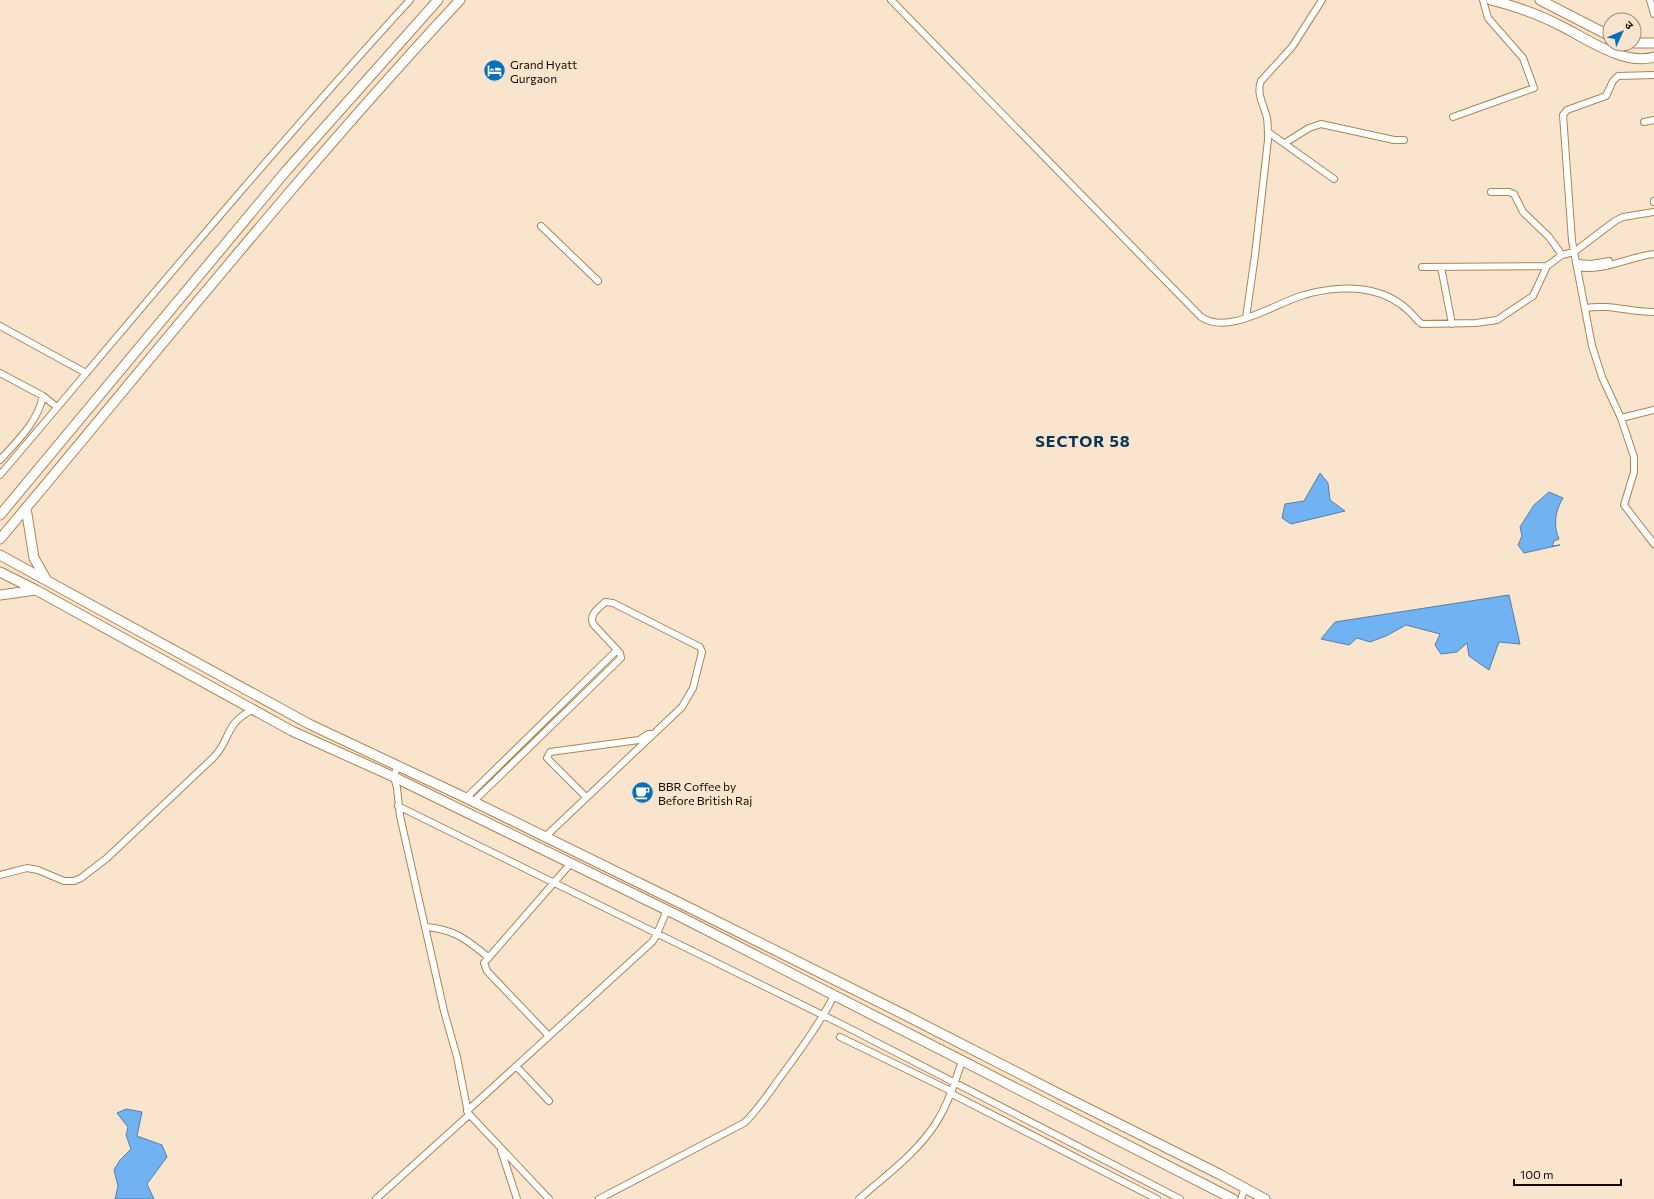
<svg xmlns="http://www.w3.org/2000/svg" width="1654" height="1199" viewBox="0 0 1654 1199" font-family="Commissioner,'Noto Sans Devanagari',sans-serif">
<rect width="100%" height="100%" fill="#f9e4ce"/>
<path fill="#71b2f2" stroke="#567fa9" d="M1320,473l8,10 2,17 15,11 -54,13 -9,-6 3,-14 19,-3z
M1549,492l14,6c-8,13 -10,27 -4,41l-5,2 -2,5 8,-1 -36,8 -6,-8 4,-9 -2,-9 14,-22z
M1509,595l11,49 -21,-2 -10,28 -20,-14 -2,-13 -10,9 -16,2 -6,-9 5,-11 -34,-9 -20,11 -16,6 -13,-4 -8,7 -28,-6 14,-17z
M126,1109l16,3 -5,24 25,9 5,12 -20,27 7,15h-39l3,-13 -4,-16 6,-10 11,-11 -5,-14 2,-8 -11,-14z"/>
<g fill="none" stroke-linecap="round" stroke-linejoin="round">
<defs>
<path id="street" d="M891,0l310,317c28,19 74,-14 103,-22 20,-6 47,-9 67,-4 15,3 29,11 40,22 4,4 6,8 11,11l54,-1 21,-3 36,-24 14,-30 15,-11 12,-3 41,-31 8,-4 31,-5
M1650,0l4,14
M1654,75l-36,1 -5,5 -7,15 -39,14 -4,5 9,126 20,105 10,31 19,41 13,39v15l-10,33 30,39
M1453,117l81,-29 -11,-30 -35,-40 -5,-18
M1644,122l10,-2
M1268,132l66,47
M1285,143l24,-15 12,-4 73,16h10
M1491,192h18l5,2 9,18 26,25 13,18
M1654,201v1
M541,226l57,55
M1576,263l15,1 18,-3
M1422,267l125,-1
M1441,267l11,57
M1577,267c26,5 51,-10 77,-13
M1585,308c26,-4 43,4 69,4
M1246,318l9,-63 13,-115c0,-8 0,-15 -1,-22 -3,-13 -11,-24 -6,-37l31,-34 30,-47
M0,326l86,47
M0,373l43,23 14,11
M1621,418l33,-8
M0,460c18,-20 37,-37 43,-64
M0,475c135,-159 269,-321 410,-475
M397,766l-3,11 3,11 3,28 44,195 13,46 11,56 81,86
M586,797l-39,-39 3,-6 89,-12 9,-6h5
M466,798l151,-148
M473,802l148,-144 -1,-5 -27,-29c-4,-10 5,-15 12,-22l8,1 87,44 2,5 -9,36 -11,19 -137,130
M398,806l443,218 339,175
M0,875l27,-7 11,2 26,11h10l7,-3 26,-20 106,-100c19,-19 10,-33 39,-48
M425,927c29,2 41,12 63,30
M548,1035l-61,-64 -3,-8 87,-100
M840,1037l111,54
M516,1066l33,35
M950,1093l207,106
M467,1111l185,-169 4,-6 11,-26
M501,1150l16,49
M376,1199l93,-84
M599,1199l145,-76c14,-13 24,-29 35,-44 20,-27 39,-53 55,-83
M859,1199c26,-23 58,-46 77,-76 12,-19 19,-41 26,-62
M1241,1199l4,-11"/>
<path id="secondary" d="M1491,0c23,6 45,13 66,24 28,13 65,42 97,33
M1540,0l70,36
M1634,43h20
M26,508l8,50 12,21
M0,515l286,-344 152,-171
M0,539c152,-181 299,-366 460,-539
M0,555l309,169 157,74 216,106 221,110 162,83 154,77 46,25
M0,572l36,18 256,141 102,46 283,138 556,284
M0,595l36,-5"/>
</defs>
<use href="#street" stroke="#b3834c" stroke-width="8"/>
<use href="#secondary" stroke="#b3834c" stroke-width="11"/>
<use href="#street" stroke="#fff" stroke-width="6"/>
<use href="#secondary" stroke="#fff" stroke-width="9"/>
</g>
<defs>
<symbol id="hotel-disc" viewBox="-11 -11 22 22"><circle r="9.5" fill="#0570bb" stroke="#f9e4ce"/><path d="M-6-4.5h1.5V1H6V5H4.5V3h-9V5H-6ZM-4 0a1.8 1.8 0 1 1 3.6 0ZM.5 0V-2.5h3Q6-2.5 6 0Z" fill="#fff"/></symbol>
<symbol id="cafe-disc" viewBox="-11 -11 22 22"><circle r="9.5" fill="#0570bb" stroke="#f9e4ce"/><path d="M-5.5-4.5H6V0H3Q3 3.5 0 3.5H-2.5Q-5.5 3.5-5.5 0ZM3-3.2v2h1.7v-2ZM-6 4.5H4V6H-6Z" fill="#fff"/></symbol>
</defs>
<g fill-rule="evenodd">
<use href="#hotel-disc" x="482" y="58" width="25" height="25"/>
<use href="#cafe-disc" x="630" y="780" width="25" height="25"/>
</g>
<g text-anchor="middle" dominant-baseline="central" stroke-width="4" stroke-linejoin="round" paint-order="stroke">
<g font-size="12" fill="#180700" stroke="#f9e4ce" text-anchor="start">
<text x="510" y="64">Grand Hyatt<tspan x="510" dy="14">Gurgaon</tspan></text>
<text x="658" y="786">BBR Coffee by<tspan x="658" dy="14">Before British Raj</tspan></text>
</g>
<g font-size="16" font-weight="bold" letter-spacing="1" fill="#063358" stroke="#f9e4ce">
<text x="1083" y="440">SECTOR 58</text>
</g>
</g>
<g transform="translate(1622 32) rotate(46)"><circle r="19" fill="#f9e4ce" stroke="#9f8c7c"/>
<path d="M0-3L7 15L0 10L-7 15Z" fill="#0570bb"/>
<text y="-6" font-size="11" font-weight="bold" text-anchor="middle" fill="#180700">उ</text>
</g>
<path d="M1514 1179v6h107v-6" fill="none" stroke="#180700" stroke-width="2"/>
<text x="1520" y="1179" font-size="12" fill="#180700" stroke="#f9e4ce" stroke-width="3" paint-order="stroke">100 m</text>
</svg>
